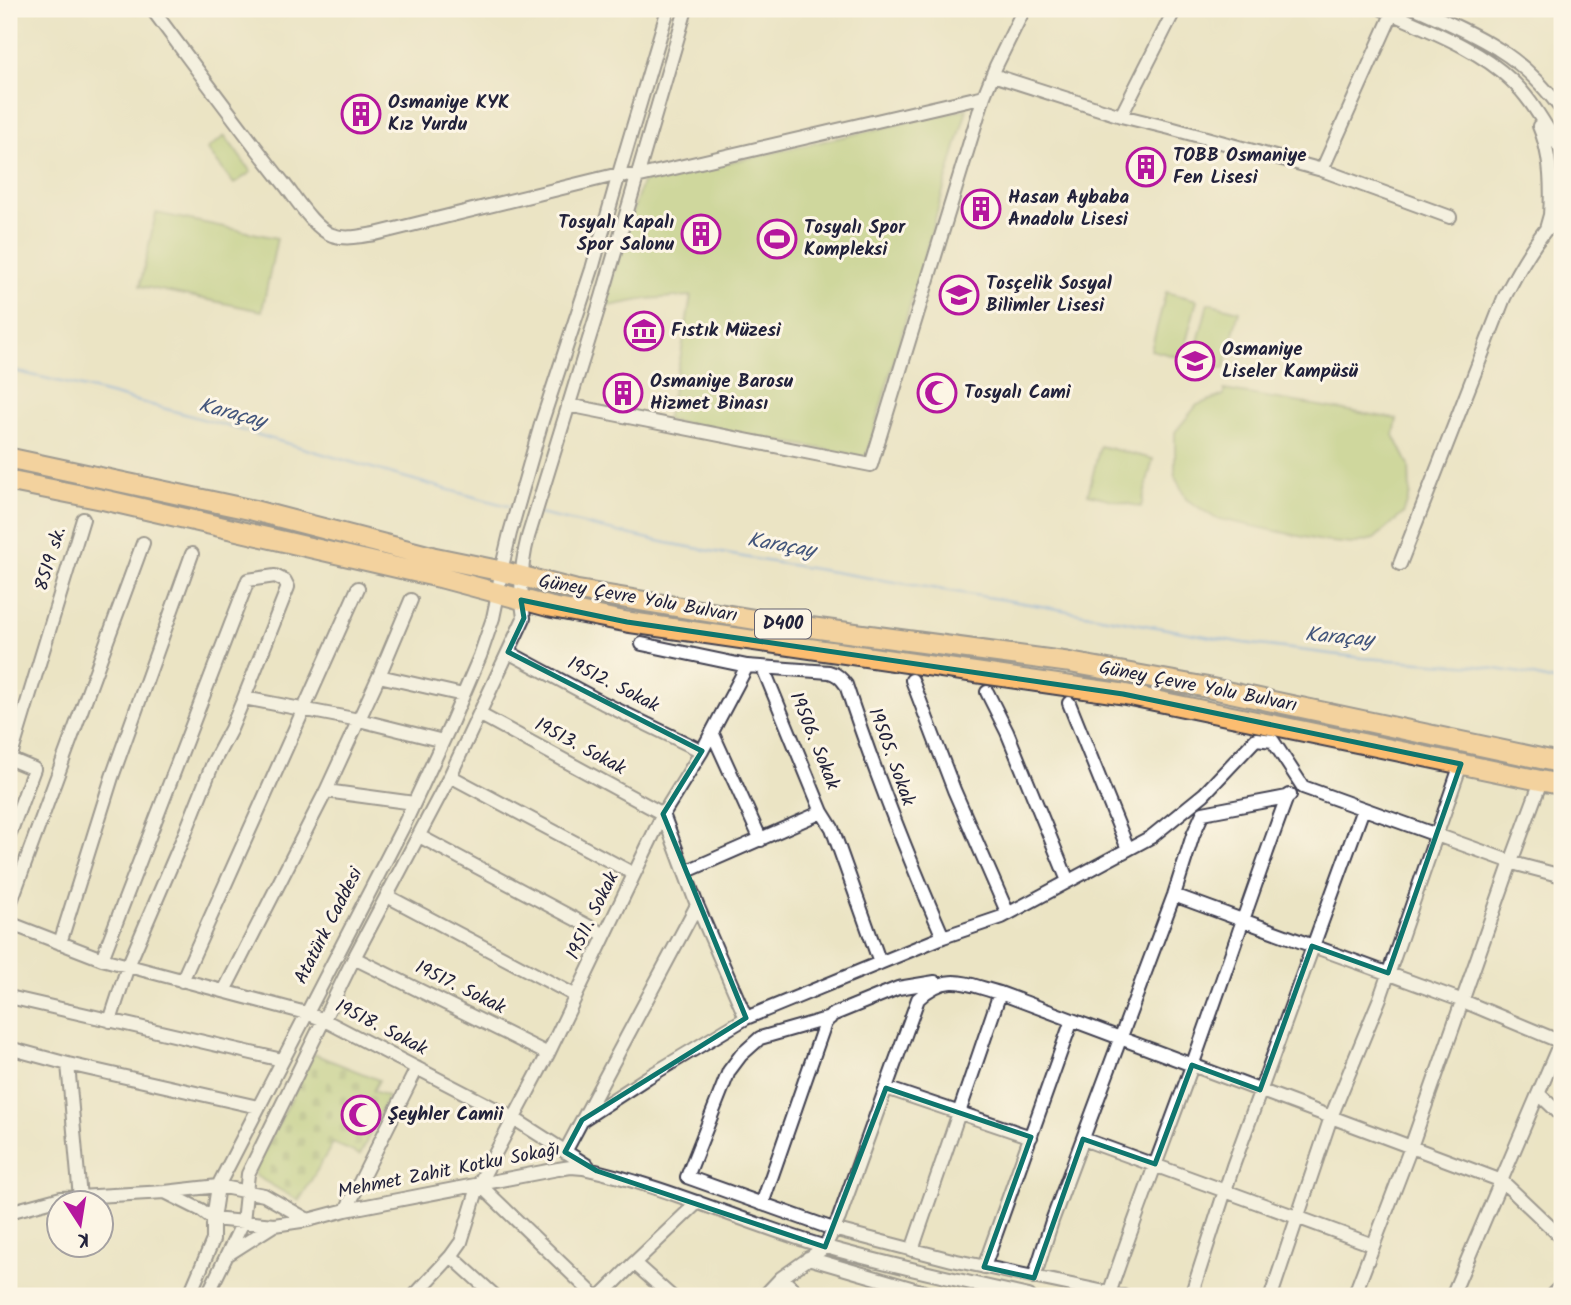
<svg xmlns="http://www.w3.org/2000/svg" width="1571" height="1305" viewBox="0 0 1571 1305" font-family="Kalam,sans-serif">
<defs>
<pattern id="cemetery-stones" width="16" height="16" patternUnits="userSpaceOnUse" patternTransform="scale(1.75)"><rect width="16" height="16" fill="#adc86e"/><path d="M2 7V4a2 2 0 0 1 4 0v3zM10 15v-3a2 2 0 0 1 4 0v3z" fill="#8ca25c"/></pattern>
</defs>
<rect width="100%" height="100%" fill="#fcf5e5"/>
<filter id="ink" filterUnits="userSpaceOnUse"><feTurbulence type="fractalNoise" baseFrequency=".0143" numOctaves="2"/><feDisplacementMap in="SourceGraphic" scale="14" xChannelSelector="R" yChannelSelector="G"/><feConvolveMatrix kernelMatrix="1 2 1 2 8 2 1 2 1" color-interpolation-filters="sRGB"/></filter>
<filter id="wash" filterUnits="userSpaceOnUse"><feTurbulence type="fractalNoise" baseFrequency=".00686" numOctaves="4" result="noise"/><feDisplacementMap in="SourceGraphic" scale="28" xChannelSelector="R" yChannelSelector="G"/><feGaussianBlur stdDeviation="1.57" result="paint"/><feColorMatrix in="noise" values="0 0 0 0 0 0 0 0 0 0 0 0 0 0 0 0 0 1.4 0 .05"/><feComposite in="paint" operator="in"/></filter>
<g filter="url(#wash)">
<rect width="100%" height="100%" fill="#ebe4c4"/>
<path fill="#adc86e" stroke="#687554" stroke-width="2" d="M967,109l-101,348 -200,-37 15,-65 10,-59 -45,3 -42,8 38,-125z
M225,136l26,36 -17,12 -27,-35z
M156,213l121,25 -15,73 -122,-25z
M1166,292l31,8 -15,58 -31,-8z
M1208,303l31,8 -15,58 -31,-8z
M1224,390l173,29 -3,16 15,30 1,29 -7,20 -29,25 -22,5 -30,-3 -107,-23 -29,-19 -11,-23v-44l22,-27 27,-10z
M1100,446l53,13 -12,48 -53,-13z"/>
<path fill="url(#cemetery-stones)" stroke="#687554" stroke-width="2" d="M314,1054l65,26 -6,11 15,5 -28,59 -27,-12 -34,58 -43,-25 -2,-4z"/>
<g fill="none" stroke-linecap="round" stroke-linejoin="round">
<path stroke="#74a3de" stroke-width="2.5" d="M9,370c170,37 335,93 503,137
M539,514l128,29 93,17 281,46 203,37 119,15 114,8 44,7 41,10"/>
</g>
</g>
<g filter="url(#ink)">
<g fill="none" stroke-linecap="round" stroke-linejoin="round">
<defs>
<path id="minor" d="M152,9c44,59 87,118 133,176 11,14 30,44 47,50 14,5 29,1 43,-1l244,-60 17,3 348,-81
M1382,9c43,20 95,38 129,71 21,19 35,48 51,71
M1418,9c27,12 55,24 80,40 25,15 46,37 64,61
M1392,14l-70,156 128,47
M993,75l128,41 49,12 152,42
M1121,116l54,-107
M1539,126c12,28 13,60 11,89
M1562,195l-12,20 -4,14 16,-5
M568,405l303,60 113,-369 12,-30 28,-57
M1400,564l104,-266c12,-24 25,-47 42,-69
M642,644l105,22 82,6c8,2 12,6 17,13 28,86 61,169 97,252
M508,652l95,51 99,48
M763,668l59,144 10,16 48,135
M379,676l84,19
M912,680l42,110 54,124
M987,692l20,40 61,149
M244,698l115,22 84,21
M1069,703l59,146
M479,714l184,100 34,91 49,113
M712,732l49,108
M450,776l184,98
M326,791l88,12
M9,836l25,-67 -24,-10 73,-240
M419,836l186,99
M685,872l137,-60
M1174,895l289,106 98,41
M387,896l189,100
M9,907l134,-364
M9,923l93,36 204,54 18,7 189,98 75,48
M60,943l52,-166 80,-223
M354,958l194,96
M102,959l146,-379 27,-4 10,5 3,6 -44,111 -13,31 -18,34 -27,68 -58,135 -18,55
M182,981l176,-393
M224,991l102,-200 53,-115 32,-76
M9,997l273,63
M830,1018l-70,20 -19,17 -12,16 -42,106 146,52 119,31 172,36
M9,1048l59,16 190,43
M68,1064l12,134
M886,1088l145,49
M1539,1094l23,22
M584,1117l113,-212
M1083,1139l290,106
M565,1152l17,-32 66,-43 98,-59 197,-81 59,-20 149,-80 53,-43 52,-55 17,2 30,46 217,78 42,11
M479,1184l116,112
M165,1192l36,18 12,9 61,6 34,-5 38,-10 212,-41 13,-2 12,1c83,18 162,55 243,79 67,19 135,34 203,49
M762,1204l63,-181 7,-8 66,-27 37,-6
M346,1210l71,-142
M9,1212l52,-14 104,-6 53,-6 46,9 44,25
M912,1250l88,-257
M227,1255l47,-30
M808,1258l130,38
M634,1263l64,-61
M984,1267l88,-247
M781,1278l20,18
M1034,1278l18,-57 122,-326 19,-60 10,-22 84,-16
M1109,1294c26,-78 56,-154 84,-231 32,-89 61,-178 94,-266l3,-2
M189,1296l24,-56v-21l5,-33 185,-359 47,-101 30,-70 13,-38 5,-24 3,-23 9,-38 32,-112 50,-152 27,-95 49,-165
M207,1296l36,-74 5,-48 106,-216 96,-182 74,-158c-5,-28 -3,-54 4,-81l74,-240 84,-288
M414,1296l37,-40
M495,1296l-44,-40 10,-14 18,-58 69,-130 115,-240 39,-63 45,-85
M601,1296l33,-33 37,33
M764,1296l17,-18 44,-31 14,-29 79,-219c30,-28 47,-15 82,-6l502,188 60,57
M1191,1296l42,-130 130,-357
M1271,1296l60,-179 49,-119 81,-234
M1354,1296l57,-149 100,-285 30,-81
M1452,1296l110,-258
M1551,1296l11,-11"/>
<path id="highway" d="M9,458l243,52 181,47 68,14 74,19 195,32 297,40 138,25 357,76
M9,481l96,19 337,78 108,29 77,15 496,72 439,91"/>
</defs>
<use href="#minor" stroke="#403f50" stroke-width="16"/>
<use href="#highway" stroke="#403f50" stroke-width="23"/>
<use href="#minor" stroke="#fff" stroke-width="12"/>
<use href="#highway" stroke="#fcbd6f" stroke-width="19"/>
</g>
</g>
<path d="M0 0H1571V1305H0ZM521,600l106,22 496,72 338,70 -73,209 -76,-27 -52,144 -68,-25 -37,99 -72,-25 -49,139 -50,-11 47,-130 -145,-49 -61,159 -228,-76 -32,-19 17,-32 164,-102 -83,-204 39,-63 -194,-99 16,-34z" fill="#ebe4c4" fill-opacity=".55" fill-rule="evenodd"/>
<path fill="none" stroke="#0f766e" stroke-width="5" stroke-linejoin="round" d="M521,600l106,22 496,72 338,70 -73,209 -76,-27 -52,144 -68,-25 -37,99 -72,-25 -49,139 -50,-11 47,-130 -145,-49 -61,159 -228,-76 -32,-19 17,-32 164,-102 -83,-204 39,-63 -194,-99 16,-34z"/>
<defs>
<symbol id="building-ring" viewBox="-11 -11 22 22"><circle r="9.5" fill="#fcf5e5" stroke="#b5179e" stroke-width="1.5"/><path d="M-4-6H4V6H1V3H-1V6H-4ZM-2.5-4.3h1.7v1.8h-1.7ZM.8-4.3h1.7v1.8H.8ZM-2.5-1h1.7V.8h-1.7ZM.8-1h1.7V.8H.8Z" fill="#b5179e"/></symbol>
<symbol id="stadium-ring" viewBox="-11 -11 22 22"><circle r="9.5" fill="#fcf5e5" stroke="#b5179e" stroke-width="1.5"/><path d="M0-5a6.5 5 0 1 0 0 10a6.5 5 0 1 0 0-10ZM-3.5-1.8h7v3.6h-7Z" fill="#b5179e"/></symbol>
<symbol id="school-ring" viewBox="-11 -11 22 22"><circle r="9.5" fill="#fcf5e5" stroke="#b5179e" stroke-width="1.5"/><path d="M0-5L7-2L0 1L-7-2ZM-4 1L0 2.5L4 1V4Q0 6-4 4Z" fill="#b5179e"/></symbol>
<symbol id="museum-ring" viewBox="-11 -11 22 22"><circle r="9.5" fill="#fcf5e5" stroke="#b5179e" stroke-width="1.5"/><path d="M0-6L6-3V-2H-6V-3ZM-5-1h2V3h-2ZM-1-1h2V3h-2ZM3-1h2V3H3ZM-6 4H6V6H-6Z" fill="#b5179e"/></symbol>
<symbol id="mosque-ring" viewBox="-11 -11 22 22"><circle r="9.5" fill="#fcf5e5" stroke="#b5179e" stroke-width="1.5"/><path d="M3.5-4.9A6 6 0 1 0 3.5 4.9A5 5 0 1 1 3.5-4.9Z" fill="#b5179e"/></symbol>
</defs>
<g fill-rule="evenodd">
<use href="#building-ring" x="339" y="92" width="44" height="44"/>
<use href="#building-ring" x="1124" y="145" width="44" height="44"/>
<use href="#building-ring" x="959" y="187" width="44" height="44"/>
<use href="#building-ring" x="679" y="212" width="44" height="44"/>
<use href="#stadium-ring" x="755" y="217" width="44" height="44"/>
<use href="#school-ring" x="937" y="273" width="44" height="44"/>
<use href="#museum-ring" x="622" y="309" width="44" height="44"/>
<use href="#school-ring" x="1173" y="339" width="44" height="44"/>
<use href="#building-ring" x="601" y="371" width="44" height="44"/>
<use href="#mosque-ring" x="915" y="371" width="44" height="44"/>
<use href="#mosque-ring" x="339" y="1093" width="44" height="44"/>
</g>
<g text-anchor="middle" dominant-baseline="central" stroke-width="6" stroke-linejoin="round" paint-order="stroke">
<rect fill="#fcf5e5" stroke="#63616e" stroke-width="2" x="755" y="609.5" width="56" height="29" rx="5"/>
<g font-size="18" font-weight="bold" fill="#22223b">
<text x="783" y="624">D400</text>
</g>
<g font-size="19" font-weight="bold" fill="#22223b" stroke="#fcf5e5" text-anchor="start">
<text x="388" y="103">Osmaniye KYK<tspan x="388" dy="22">Kız Yurdu</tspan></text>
<text x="1173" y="156">TOBB Osmaniye<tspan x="1173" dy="22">Fen Lisesi</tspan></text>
<text x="1008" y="198">Hasan Aybaba<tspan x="1008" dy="22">Anadolu Lisesi</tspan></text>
<text x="674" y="223" text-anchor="end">Tosyalı Kapalı<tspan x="674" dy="22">Spor Salonu</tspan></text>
<text x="804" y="228">Tosyalı Spor<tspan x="804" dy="22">Kompleksi</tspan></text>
<text x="986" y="284">Tosçelik Sosyal<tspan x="986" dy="22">Bilimler Lisesi</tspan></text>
<text x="671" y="331">Fıstık Müzesi</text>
<text x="1222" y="350">Osmaniye<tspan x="1222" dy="22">Liseler Kampüsü</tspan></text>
<text x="650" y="382">Osmaniye Barosu<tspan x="650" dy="22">Hizmet Binası</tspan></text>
<text x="964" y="393">Tosyalı Cami</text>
<text x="388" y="1115">Şeyhler Camii</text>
</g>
<g font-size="19" fill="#22223b" stroke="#fcf5e5">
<text transform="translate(51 559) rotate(-73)">8519 sk.</text>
<text transform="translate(638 599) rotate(10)">Güney Çevre Yolu Bulvarı</text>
<text transform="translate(613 685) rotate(27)">19512. Sokak</text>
<text transform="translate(1198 687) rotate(11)">Güney Çevre Yolu Bulvarı</text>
<text transform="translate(814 741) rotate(68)">19506. Sokak</text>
<text transform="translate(580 747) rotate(28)">19513. Sokak</text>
<text transform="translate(891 757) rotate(70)">19505. Sokak</text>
<text transform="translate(593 916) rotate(-64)">19511. Sokak</text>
<text transform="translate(329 926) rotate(-63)">Atatürk Caddesi</text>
<text transform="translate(460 988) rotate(26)">19517. Sokak</text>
<text transform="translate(381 1028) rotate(27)">19518. Sokak</text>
<text transform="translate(449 1171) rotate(-11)">Mehmet Zahit Kotku Sokağı</text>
</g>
<g font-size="21" font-style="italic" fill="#43567c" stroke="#fcf5e5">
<text transform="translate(232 414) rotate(15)">Karaçay</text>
<text transform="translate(781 546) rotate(10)">Karaçay</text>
<text transform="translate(1339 638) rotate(5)">Karaçay</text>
</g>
</g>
<rect width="1571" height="1305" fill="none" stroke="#fcf5e5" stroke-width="35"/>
<g transform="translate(80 1224) rotate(168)"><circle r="33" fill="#fcf5e5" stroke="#a5a1a1" stroke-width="2"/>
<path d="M0-5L12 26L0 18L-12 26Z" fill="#b5179e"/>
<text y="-10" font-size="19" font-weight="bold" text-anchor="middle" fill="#22223b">K</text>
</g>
</svg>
